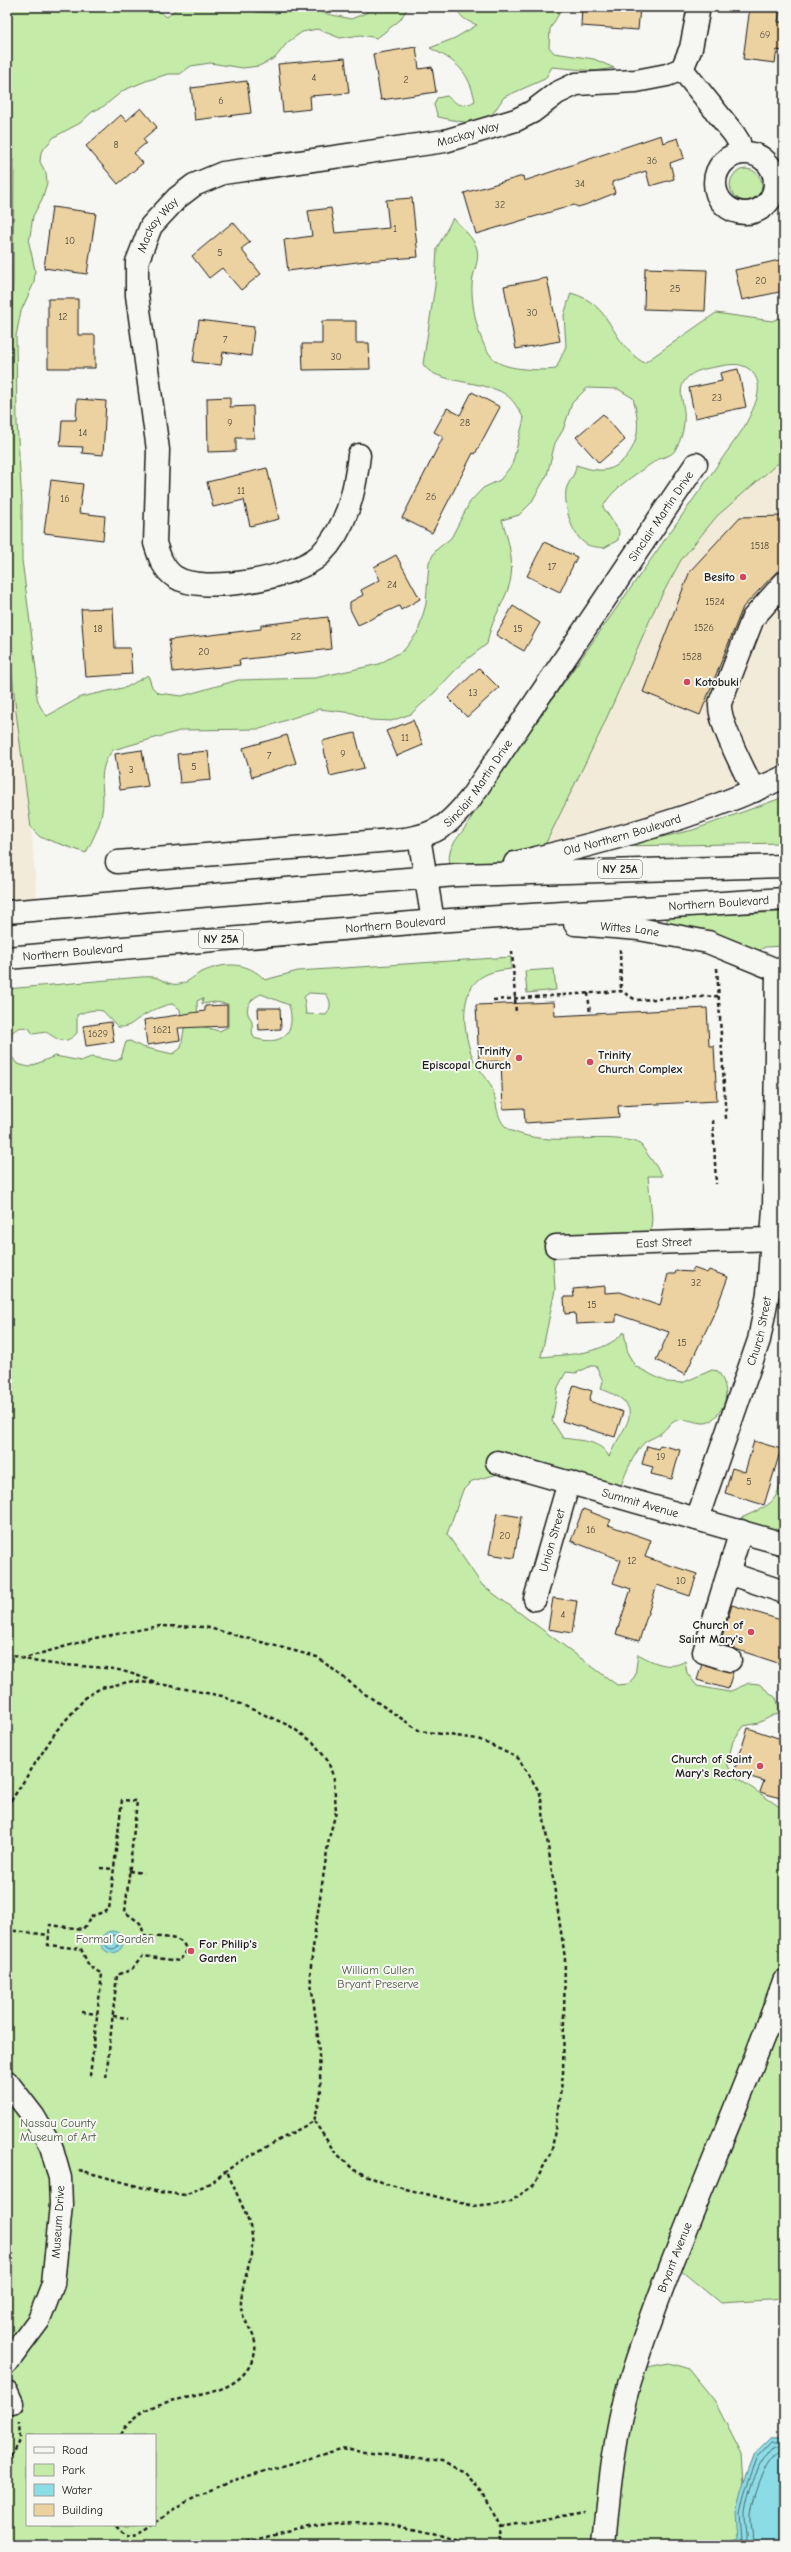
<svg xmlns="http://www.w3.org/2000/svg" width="791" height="2552" viewBox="0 0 791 2552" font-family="'Comic Neue',sans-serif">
<rect width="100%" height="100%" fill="#f6f6f2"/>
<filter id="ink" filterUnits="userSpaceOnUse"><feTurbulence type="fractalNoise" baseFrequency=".025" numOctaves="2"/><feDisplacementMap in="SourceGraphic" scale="8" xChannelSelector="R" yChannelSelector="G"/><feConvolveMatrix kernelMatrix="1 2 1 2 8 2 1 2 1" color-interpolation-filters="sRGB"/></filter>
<g filter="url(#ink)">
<path fill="#f3ebda" d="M7,144l7,17 -3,427 27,321 -31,3z
M784,458v319l-245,80 117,-251 25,-46 36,-44z"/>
<path fill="#c4eca8" stroke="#708462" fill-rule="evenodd" d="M7,7h145l15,10 11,-10h64l14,5 21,1 8,-6h30l8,6 28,6 15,-6 4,-6h38l-8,13 -23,18 -16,-3 -21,3 -23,-9 -15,3 -14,10 -13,16 -16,8 -16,2 -33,-5 -19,3 -11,8h-12l-22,7 -22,9 -20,16 -12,6 -12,11 -26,14 -13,15 -1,10 6,11 1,10 -5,16 -9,17 -4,27 6,27 -1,13 -13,28 -5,25 1,87 5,81v56l15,117c-2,15 -1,27 10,39l34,-19 46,-10 21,-12 4,12 6,6 24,3 56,-16 77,-2 64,-14 25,-14 14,-18 8,-28 3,-42 7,-12 15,-12 19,-36 13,-14 17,-8 12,-15 12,-46c-5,-9 -10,-19 -19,-25 -21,-14 -71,-10 -82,-30l12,-78 2,-38 16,-30c8,9 21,20 24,31 3,12 -5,24 -5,36 -1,21 7,63 24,76 11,9 47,10 60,8l10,-23 -2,-31 7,-22c43,12 37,48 73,70l72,-50 56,8 12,-5v142l-67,58 -36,44 -25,46 -56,127 -61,124 -83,18c-16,-21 0,-34 11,-50 5,-8 10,-17 14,-25l262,-371c9,-18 26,-44 6,-60 -8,-6 -18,-5 -28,-3 -11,2 -23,3 -32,10 -13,11 -6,23 -5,36 1,14 -2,27 -9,38 -3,6 -12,7 -18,10 -18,12 -45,28 -54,47l16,24 -1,9 -14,8c-5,-1 -14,-1 -18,-4 -15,-9 -22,-38 -20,-54 2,-9 10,-15 10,-25 7,2 15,5 22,5 8,1 16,-2 22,-7 21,-18 20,-41 13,-65l-15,-9 -31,-1 -15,15 -9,27 -8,13 -8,32 -16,28 -12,12 -17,5c7,22 14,47 6,69 -7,19 -18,34 -21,55l-25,19 -27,29 -24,22 -20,7 -21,-1 -17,-7 -34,-4 -59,20 -77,1 -70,20c-18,21 -7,38 -11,62 -2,15 -10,28 -16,41l-46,-16 -9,-9 -15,-116 -9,-90v-159l6,-180 1,-122 -7,-2z
M456,7h107l-13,22 -1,18 5,6 40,6 20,9 -19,3 -43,-4 -7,12 -41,18 -15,22 -10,6 -41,-8 -4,-12 3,-7 10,-2c10,9 16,12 28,5 -6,-30 -19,-40 -45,-53l25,-10 22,-13c-10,-4 -17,-7 -21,-18z
M730 185a16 16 0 1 1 32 0a16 16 0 1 1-32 0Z
M784,797v46l-162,3 71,-16z
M784,912v34l-19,1 -7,4 -51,-19 -40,-9v-6z
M511,957v12c-8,1 -18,2 -26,6 -28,13 -22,60 -12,83 4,10 13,18 18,28 7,13 3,37 21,45 40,17 84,1 124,11l5,3 22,31h-15l4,42 -2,22 -98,2 3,48 -14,67c29,-3 62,-2 83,-25l4,22 7,12 19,10 13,6 15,1 30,-13 6,1c10,15 11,30 -1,44 -4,4 -7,8 -13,8 -11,0 -22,-8 -32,0 -5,3 -8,9 -14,12 -4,3 -9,4 -13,7 -12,11 -23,38 -27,54l-116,-23 -30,8 -9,9 -16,44 35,51 135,100 11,-1 7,-8 3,-22c14,8 32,17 47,7l2,12 10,13 32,6 20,-9 10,1 17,14 3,9 -1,6 -20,10 -14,3 -11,15 -6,23 6,11 51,35v489l-64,4 -47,-39 -42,117 16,-14 22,-4 20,6 25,31 28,55 2,29 11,-30 17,-17h12v108h-777v-1556l134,-12c5,0 11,-1 16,1 8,3 14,8 23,6 10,-2 14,-9 22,-12 23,-10 45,-11 63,8l33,-9zM309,993l17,1c5,7 6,13 0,21l-20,-1 -2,-17zM261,994l28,11c8,28 -7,42 -35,33 -3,-6 -1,-9 -2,-15 0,-4 -3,-6 -4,-9 -3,-10 6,-17 13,-20zM203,998l-1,6 13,-2 13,2v23l-9,4 -21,-6 -1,-24zM172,1004l8,5 1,9 4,5 -4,25 -8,6 -31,-7 -12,-6 -4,1 -5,16 -5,3 -25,-4 -10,4 -26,-5 -26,11 -12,-3 -9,-13c-2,-14 6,-27 21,-23l4,6 13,-2c13,8 18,14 31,1v-18c9,-4 17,-6 26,-4l15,16c13,1 15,-6 25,-11 8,-5 20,-11 29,-12zM591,1366h5l7,15 -2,8c51,18 20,38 8,68 -8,-17 -28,-16 -46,-19l-11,-17 6,-34 8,-15 10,1zM27,2435h128v90h-128z
M554,969l2,21 -29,3 -2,-22z
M784,1467v64c-16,4 -30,-5 -43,-13 34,-15 36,-15 43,-51z"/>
<path fill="#8cdce6" stroke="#5f8f95" d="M101 1942a11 11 0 1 1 22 0a11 11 0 1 1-22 0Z
M772,2437h12v108h-59v-3l13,-4 -2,-24 5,-23 14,-37z"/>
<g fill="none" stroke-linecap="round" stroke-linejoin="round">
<path stroke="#49696d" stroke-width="1" d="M105 1942a7 7 0 1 1 14 0a7 7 0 1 1-14 0Z
M731,2545l11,-6 -2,-25 5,-22 13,-35 15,-16h11
M744,2545c7,-9 0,-21 1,-31 2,-24 14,-51 30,-68h9
M751,2545c4,-10 -1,-20 0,-31 3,-21 12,-47 27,-62h6"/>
</g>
<path fill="#edd2a1" stroke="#1c1c1c" d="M582,7h58l-2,23 -57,-4z
M750,7h30l-2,15h6v29l-7,-1 -2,13 -32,-4z
M416,47l3,22 13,-2 4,25 -55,8 -8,-46z
M345,58l4,35 -39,3 1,13 -28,3 -5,-48z
M247,81l4,32 -56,7 -4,-32z
M141,108l16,19 -14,12 3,4 -12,10 9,10 -25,21 -32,-38 35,-31 5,6z
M661,135l2,8 15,-5 6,20 -14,5 4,16 -24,7 -4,-15 -34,11 3,11 -30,12 -7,2 -4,-2 -98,29 -12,-41 59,-17 1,5z
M412,198l6,59 -53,4 -77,10 -4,-31 28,-4 -4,-25 23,-3 4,25 54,-5 -3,-28z
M52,207l44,6 -9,61 -43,-6z
M233,222l17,20 -9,7 20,25 -20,16 -19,-22 -13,10 -17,-22z
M784,259v32l-42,9 -7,-30z
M645,268l62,2 -2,41 -61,-2z
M547,278l13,63 -44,8 -12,-63z
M48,299h30v36h17v33h-47z
M199,320l55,7 -3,29 -28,-4 -2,13 -28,-3z
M322,321h34v22h13l1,26 -67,1 -1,-26h20z
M738,369l8,38 -51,11 -6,-30 33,-7 -2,-8z
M472,392l28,15 -25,47 -2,-1 -41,80 -30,-15 41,-81 -9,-5 13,-24 13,7z
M230,397v10l23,-1 1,32h-18v13l-28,1 -1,-54z
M77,399l29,2 -3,54 -21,-2 1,-6 -23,-1 2,-26h14z
M603,414l22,26 -26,23 -23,-26z
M267,468l12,51 -29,7 -6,-26 -31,7 -6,-25z
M51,480l32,4 -4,29 26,3 -2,24 -59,-7z
M784,516v48l-41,43 -43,108 -57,-23 47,-121 50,-54z
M544,542l33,15 -17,35 -33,-16z
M396,555l24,44 -19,11 -2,-4 -41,19 -8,-16v-7l13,-7 -2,-5 19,-10 -6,-13z
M513,606l27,17 -16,28 -28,-16z
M113,608l2,40h15l2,26 -46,3 -5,-68z
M328,617l3,32 -92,11 1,5 -67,7 -4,-32 92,-11v-4z
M479,668l20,20 -32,29 -19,-19z
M413,720l10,25 -26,11 -11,-25z
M355,733l9,35 -34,8 -8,-35z
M287,735l9,28 -44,14 -9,-29z
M142,750l6,36 -28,4 -5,-36z
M208,751l3,29 -31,3 -3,-29z
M554,1002l1,14 152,-8 2,38h5l3,55 -99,5 1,11 -94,6 -1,-15 -21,1 -2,-48 -22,1 -3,-57z
M227,1005v21l-49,2 2,12 -33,5 -3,-25 61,-9v-5z
M258,1008h22l1,21 -22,1z
M111,1022l3,20 -28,4 -3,-20z
M693,1268l14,5 2,-3 19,7 -11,30 -32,68 -29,-15 13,-28 -53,-18v8l-40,2 -1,-11 -10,1 -1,-17h10l-1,-8 32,-3v7l15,-1 40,14 8,-32h7l1,-3 16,1z
M574,1385l18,6 -3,10 34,11 -8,25 -53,-16z
M754,1441l27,8 -17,56 -39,-12 7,-25 13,4z
M660,1445l20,5 -8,29 -21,-5 2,-7 -11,-3 5,-18 11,3z
M583,1509l28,11 -3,5 43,15 -6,17 52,17 -7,22 -33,-11 -18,56 -23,-7 15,-45 -18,-6 8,-23 -50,-19z
M497,1513l24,4 -7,41 -25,-4z
M553,1598l24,3 -5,32 -24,-4z
M732,1605l52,16v44l-64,-21z
M702,1664l31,8 -5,17 -31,-9z
M748,1728l36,12v45l-4,13 -20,-6 4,-11 -30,-9z"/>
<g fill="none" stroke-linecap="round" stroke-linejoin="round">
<defs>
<g id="minor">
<path d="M682,69l52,65 5,8 1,11"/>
<circle cx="745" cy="183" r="30"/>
<path id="s1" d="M359,455c-4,36 -12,73 -39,100 -24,23 -117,40 -145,22 -12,-8 -16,-21 -20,-34l3,-93 -21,-155v-33l14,-36 26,-28 17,-13 29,-12 222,-32 71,-21 16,-8 25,-19 19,-9 60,-3 31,-6 15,-6 9,-21 8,-41"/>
<path d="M754,791c-9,-20 -36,-68 -34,-88l33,-85 31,-35"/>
<path d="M419,837l14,84"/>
<path id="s2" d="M117,862l288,-23c34,-5 44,-15 65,-40l226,-335"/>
<path id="s3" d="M556,1246l217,-7"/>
<path id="s4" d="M497,1462l287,82"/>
<path id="s5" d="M697,1519l62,-179 9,-47 6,-84 3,-239"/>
<path d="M728,1573l56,19"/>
<path id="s6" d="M535,1599l34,-117"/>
<path d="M730,1660l-26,-8 37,-121"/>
<path d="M7,2082l27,35 17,29 9,32 1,27 -8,79 -14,36 -32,43"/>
<path d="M7,2392l5,11"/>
</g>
<g id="major">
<path id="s7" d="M515,863c91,-21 184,-46 269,-86"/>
<path d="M7,912l449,-37 328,-9"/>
<path id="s8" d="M575,924l64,5 69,13 76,31"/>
<path id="s9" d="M7,958l428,-37 349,-22"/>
<path id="s10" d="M604,2545c5,-54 10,-111 26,-164 43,-136 107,-266 154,-400"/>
</g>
</defs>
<use href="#minor" stroke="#1c1c1c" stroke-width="25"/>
<use href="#major" stroke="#1c1c1c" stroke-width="25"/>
<path stroke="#1c1c1c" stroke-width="2.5" stroke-dasharray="4 3" stroke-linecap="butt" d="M620,949l1,42
M512,951l4,63
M717,968l9,151
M588,993l2,21
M493,1000l128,-9 15,9 83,-4
M713,1120l3,64
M7,1652c33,16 71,12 107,17 15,3 30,9 44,14
M21,1659l74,-21 65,-12 45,1 112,30 48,37 55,37 58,8 40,19 22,35 25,165 -2,117 -11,75 -18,35 -24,17 -36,4 -88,-22 -32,-14 -20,-19 -20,-30
M7,1807l50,-77 30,-34 14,-8 32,-7 32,4 57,11 68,30 23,16 15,19 6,18 2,33 -7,26 -14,93 -5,43 8,63 3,57 -7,27 -77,42 -25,19 -27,13 -26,-3 -80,-22
M100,1868l14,1
M129,1871l14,2
M7,1930l42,5
M82,2012l15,2
M113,2016l15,2
M90,2076l12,-102 -13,-8 -8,-17 -33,-4 2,-20 33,4 9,-13 17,-6 13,-110 15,1 -12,111 15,11 5,13c14,2 41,-2 41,16l-7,9 -36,-5 -12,14 -14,5 -11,104
M121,2435c27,-55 113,-20 133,-79 7,-23 -15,-34 -13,-54 1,-22 13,-43 11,-66 -1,-15 -19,-49 -25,-65
M7,2463l13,-24 -1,-17
M155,2523l15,-12 61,-30 110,-32 101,13 23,10 18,20 18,35 -2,18
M115,2525c13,15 24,11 38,0
M501,2527l84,-15
M232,2545c28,-6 56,-14 83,-19 49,-9 105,-1 150,19"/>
<use href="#minor" stroke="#f6f6f2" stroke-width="22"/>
<use href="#major" stroke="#f6f6f2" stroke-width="22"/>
</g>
</g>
<g fill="#d1495b" stroke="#f6f6f2" stroke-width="1.5">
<circle cx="743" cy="577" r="4"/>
<circle cx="687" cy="682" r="4"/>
<circle cx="519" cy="1058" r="4"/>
<circle cx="590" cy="1062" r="4"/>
<circle cx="751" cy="1632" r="4"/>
<circle cx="760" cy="1766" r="4"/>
<circle cx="191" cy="1951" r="4"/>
</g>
<g text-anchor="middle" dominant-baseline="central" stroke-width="4" stroke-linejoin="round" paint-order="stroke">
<g font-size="10" fill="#504a3d">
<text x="765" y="35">69</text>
<text x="314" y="78">4</text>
<text x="406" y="80">2</text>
<text x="221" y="101">6</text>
<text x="116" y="145">8</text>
<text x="652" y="161">36</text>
<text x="580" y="184">34</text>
<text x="500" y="205">32</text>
<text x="395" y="229">1</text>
<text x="70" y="241">10</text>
<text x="220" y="253">5</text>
<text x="761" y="281">20</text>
<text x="675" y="289">25</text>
<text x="532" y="313">30</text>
<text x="63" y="317">12</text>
<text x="225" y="340">7</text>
<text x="336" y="357">30</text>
<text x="717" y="398">23</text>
<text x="230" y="423">9</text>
<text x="465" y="423">28</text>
<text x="83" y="433">14</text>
<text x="241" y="491">11</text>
<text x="431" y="497">26</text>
<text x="65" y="499">16</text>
<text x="760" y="546">1518</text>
<text x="552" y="567">17</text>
<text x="392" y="585">24</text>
<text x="715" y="602">1524</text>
<text x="704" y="628">1526</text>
<text x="98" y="629">18</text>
<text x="518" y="629">15</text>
<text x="296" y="637">22</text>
<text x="204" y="652">20</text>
<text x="692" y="657">1528</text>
<text x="473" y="693">13</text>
<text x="405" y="738">11</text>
<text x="343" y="754">9</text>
<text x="269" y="756">7</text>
<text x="194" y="767">5</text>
<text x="131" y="770">3</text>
<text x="162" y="1030">1621</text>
<text x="98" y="1034">1629</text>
<text x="696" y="1283">32</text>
<text x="592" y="1305">15</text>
<text x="682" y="1343">15</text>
<text x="661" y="1457">19</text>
<text x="749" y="1482">5</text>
<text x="591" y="1530">16</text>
<text x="505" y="1536">20</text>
<text x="632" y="1561">12</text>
<text x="681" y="1581">10</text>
<text x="563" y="1615">4</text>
</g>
<g fill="#f6f6f2" stroke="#5d5d5c" stroke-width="1">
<rect x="598" y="860" width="44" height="18" rx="3"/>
<rect x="199" y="930" width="44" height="18" rx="3"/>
</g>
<g font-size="11" font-weight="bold" fill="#1c1c1c">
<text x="620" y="869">NY 25A</text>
<text x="221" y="939">NY 25A</text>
</g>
<g font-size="12" fill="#1c1c1c" stroke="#f6f6f2">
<text stroke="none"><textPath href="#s1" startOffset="962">Mackay Way</textPath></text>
<text stroke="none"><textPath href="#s1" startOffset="627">Mackay Way</textPath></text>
<text stroke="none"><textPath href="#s2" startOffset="709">Sinclair Martin Drive</textPath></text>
<text stroke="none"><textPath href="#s2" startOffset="385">Sinclair Martin Drive</textPath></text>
<text stroke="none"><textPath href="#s7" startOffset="111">Old Northern Boulevard</textPath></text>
<text stroke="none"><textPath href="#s9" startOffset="714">Northern Boulevard</textPath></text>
<text stroke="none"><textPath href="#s9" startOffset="390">Northern Boulevard</textPath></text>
<text stroke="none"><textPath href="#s8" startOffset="55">Wittes Lane</textPath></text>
<text stroke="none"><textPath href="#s9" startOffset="66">Northern Boulevard</textPath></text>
<text stroke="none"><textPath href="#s3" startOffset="108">East Street</textPath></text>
<text stroke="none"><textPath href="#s5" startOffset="198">Church Street</textPath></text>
<text stroke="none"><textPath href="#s4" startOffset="149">Summit Avenue</textPath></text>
<text stroke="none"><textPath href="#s6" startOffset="61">Union Street</textPath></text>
<text transform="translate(58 2222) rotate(-86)">Museum Drive</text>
<text stroke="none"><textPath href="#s10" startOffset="298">Bryant Avenue</textPath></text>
</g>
<g font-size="12" font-weight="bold" fill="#1c1c1c" stroke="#f6f6f2" text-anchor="end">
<text x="735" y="577">Besito</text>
<text x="695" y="682" text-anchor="start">Kotobuki</text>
<text x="511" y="1051">Trinity<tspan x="511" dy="14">Episcopal Church</tspan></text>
<text x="598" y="1055" text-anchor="start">Trinity<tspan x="598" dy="14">Church Complex</tspan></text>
<text x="743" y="1625">Church of<tspan x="743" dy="14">Saint Mary's</tspan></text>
<text x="752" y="1759">Church of Saint<tspan x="752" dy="14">Mary's Rectory</tspan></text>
<text x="199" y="1944" text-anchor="start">For Philip's<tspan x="199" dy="14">Garden</tspan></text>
</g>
<g font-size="12" fill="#4e5a46" stroke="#f6f6f2">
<text x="115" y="1939">Formal Garden</text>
<text x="378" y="1970">William Cullen<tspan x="378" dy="14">Bryant Preserve</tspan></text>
<text x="58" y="2123">Nassau County<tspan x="58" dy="14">Museum of Art</tspan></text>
</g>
</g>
<rect width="791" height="2552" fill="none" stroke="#f6f6f2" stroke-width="24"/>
<rect x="12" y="12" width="767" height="2528" fill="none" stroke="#1c1c1c" stroke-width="1.5" filter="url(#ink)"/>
<rect x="26" y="2434" width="130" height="92" fill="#f6f6f2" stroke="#9f9f9c"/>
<rect x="34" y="2447" width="20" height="6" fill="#f6f6f2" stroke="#9f9f9c"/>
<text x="62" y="2454" font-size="12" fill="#1c1c1c">Road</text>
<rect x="34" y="2464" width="20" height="12" fill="#c4eca8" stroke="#9f9f9c"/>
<text x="62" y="2474" font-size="12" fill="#1c1c1c">Park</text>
<rect x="34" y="2484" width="20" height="12" fill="#8cdce6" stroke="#9f9f9c"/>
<text x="62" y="2494" font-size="12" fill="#1c1c1c">Water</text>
<rect x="34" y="2504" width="20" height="12" fill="#edd2a1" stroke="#9f9f9c"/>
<text x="62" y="2514" font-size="12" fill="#1c1c1c">Building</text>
</svg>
